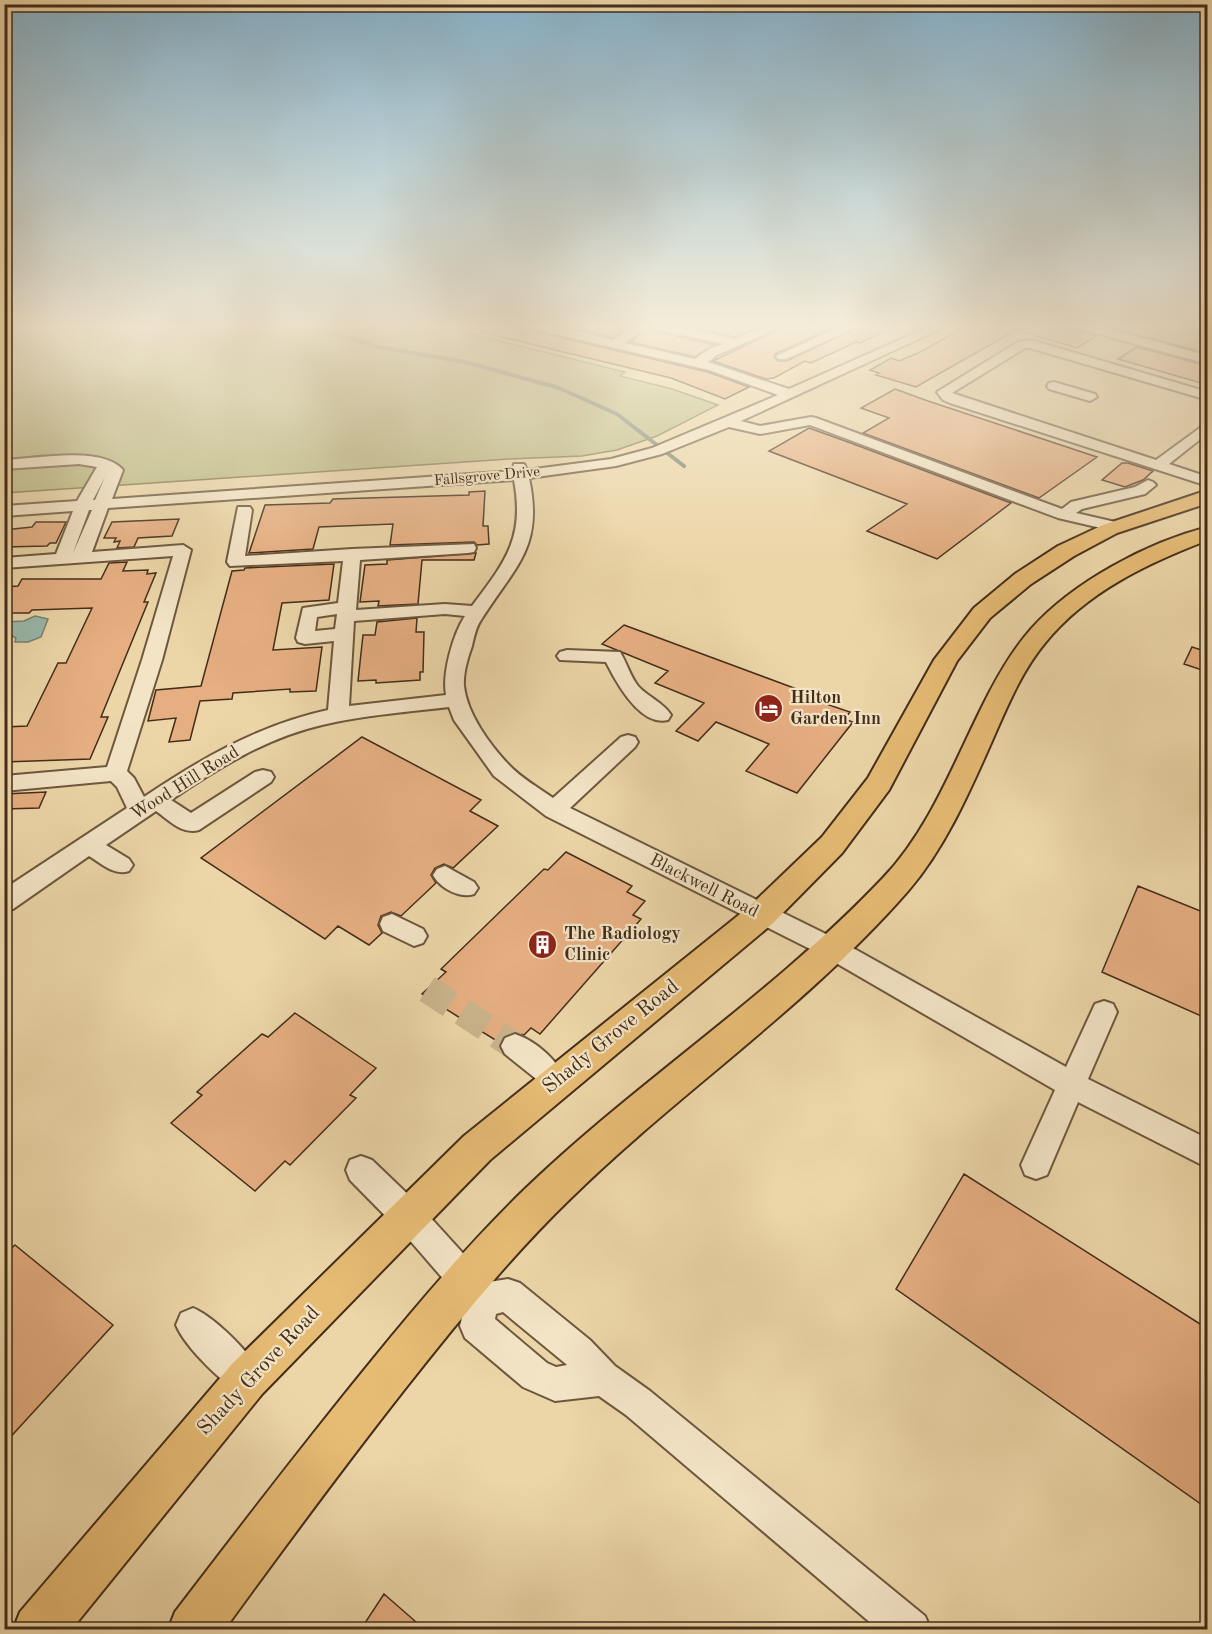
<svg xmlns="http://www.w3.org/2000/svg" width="1212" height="1634" viewBox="0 0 1212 1634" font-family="'Old Standard TT',serif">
<rect width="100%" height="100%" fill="#ecd6a8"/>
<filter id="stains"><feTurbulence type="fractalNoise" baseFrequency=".00333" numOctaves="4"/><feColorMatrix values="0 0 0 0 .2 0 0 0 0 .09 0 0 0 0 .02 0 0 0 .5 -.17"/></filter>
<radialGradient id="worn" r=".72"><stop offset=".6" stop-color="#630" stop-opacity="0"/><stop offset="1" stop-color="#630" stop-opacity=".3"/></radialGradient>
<path fill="#bdbc84" stroke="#80744f" stroke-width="1.5" d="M4,325h431l190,47 -5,4 52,13 46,16 -61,31 -40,14 -35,6 -73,3 -504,34z"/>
<path fill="#99b9ac" stroke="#778172" stroke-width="1.5" d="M35,616l13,3 -7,18 -13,5h-13l1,-4 -11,-6v-10l19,-1z"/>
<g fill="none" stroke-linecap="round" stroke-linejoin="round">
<path stroke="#778172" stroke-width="4" d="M305,325l74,22 86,15 94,26 58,26 67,52"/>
</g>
<path fill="#e6af82" stroke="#432d1a" stroke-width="1.5" d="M482,325h44l7,6 175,41 41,15 -24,12 -54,-21 -190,-46z
M560,325h71l-18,13z
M683,325h80l-28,12z
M788,325h50l-63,29 -1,3 4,4h9l76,-36h34l-37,18 -4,-1 -45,21 -6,-2 -31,17 -8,1 -53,-18z
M969,325h86l41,11 -19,12 -61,-18 -100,57 -40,-12 3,-2 -9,-3 21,-12 8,3 19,-8z
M1170,325h38v29l-57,-16z
M648,328l3,2 64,15 -20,12 -65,-15z
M1137,347l71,19v19l-90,-26z
M895,389l33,12 169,56 -58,41 -176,-65 26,-15 -28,-10z
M809,428l39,14 163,61 -74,56 -70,-28 40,-27 -138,-53z
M1122,463h6l25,8 -10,9 -18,7 -23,-7z
M485,491l-2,35h5l1,18 -12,1 -3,-3 -84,3 3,-21 -74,3 -6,22 -64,4 16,-48 65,-2 3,-4 136,-4v-3z
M179,519l-7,17 -34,2 -4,9 -17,1 3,-7 -6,1 2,-4h-12l8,-16z
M36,522h30l-10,21h-6l-3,3 -43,1v-17l28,-3z
M476,553l-2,7h-52l-4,44 -40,2 1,-5 -19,1 5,-37 22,-1v-4z
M127,562l-4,9 25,-1 -1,4 9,-1 -12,29h4l-47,115h7l-18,42 -86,3v-35l23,-1 31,-63h8l26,-55 -60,2 -3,3h-25v-26l14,-1 4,-7h79l8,-16z
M334,564l-5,36 -47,3 -9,47 49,-3 -6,44 -26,1v-3l-57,4 -1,6 -32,2 -10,39 -21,2 7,-24 -28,3 8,-31 45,-4 31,-115 12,-1 1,-2z
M417,618l-1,14h8l-1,40h-3v8l-44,3v-3l-18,1 5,-46h12l2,-13z
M624,625l205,76 -3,3 24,8 -6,7 9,3 -56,71 -51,-22 23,-27 -53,-22 -18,19 -22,-10 28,-28 -49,-20 13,-12 -66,-27z
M1192,647l16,5v20l-24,-8z
M362,737l119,63 -11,11 28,15 -45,42 -9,-4 -9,4 -4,7 5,8 -35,33 -10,-4 -10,4 -3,9 4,8 -13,12 -31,-19 -13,13 -124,-81z
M46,792l-7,16 -35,1v-15z
M566,852l66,34 -5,6 18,9 -12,14 8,4 -101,115 -9,-6 -7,7 -10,-3 -10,4 -4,7 -78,-49 24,-22 -5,-3 103,-100 4,1z
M1138,886l70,28v105l-106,-47z
M295,1013l81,55 -26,27 6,3 -66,67 -5,-4 -30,30 -84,-68 31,-28 -5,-3 65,-58 6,3z
M964,1174l244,155v180l-312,-220z
M15,1245l98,80 -109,119v-189z
M384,1594l40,35h-63z"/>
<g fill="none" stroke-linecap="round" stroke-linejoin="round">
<path stroke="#cab48c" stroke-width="28" stroke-dasharray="28 14" stroke-linecap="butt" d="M427,989l88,57"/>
<defs>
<path id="minor" d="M528,325h22l63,15 22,-15h14l-24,18 70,16 14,-10 14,-5 -72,-16 -2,-3h23l63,14 34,-14h17l-69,30 -9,7 81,27 144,-64h16l-208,96 19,5 51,-9 5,1 246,91 9,-7 64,-15 13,-7 5,2 3,3 -11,9 -63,15 -6,4 48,11 2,3 -8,5 -60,-14 -248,-93 -50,9 -31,-7 -67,27 -46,12 -87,12c15,70 -14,88 -48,142 -5,7 -7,17 -9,26 -4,11 -9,28 -8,40 3,28 26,59 45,79 12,13 30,23 44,33l68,-61 7,-2 7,2 3,5 -3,5 -65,61 272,134 224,125 29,-63 9,-3 9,3 4,8 -29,67 120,60v29l-130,-66 -31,73 -11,4 -11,-4 -4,-10 34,-75 -231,-134 -278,-140 -52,-40 -40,-56 -5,-13c-42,5 -85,8 -127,18 -56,13 -104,43 -151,75l20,13 64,-41 8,-2 8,2 3,5 -3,5 -72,48c-17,5 -30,-10 -43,-19l-50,34 23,14 4,6 -4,6c-15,5 -27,-7 -40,-15l-76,53 -9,2v-22l123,-81 -10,-21 -6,-6 -107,10v-15l103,-9 35,-107 31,-104 -169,12v-10l52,-4 17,-43 -69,5v-10l73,-5 20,-34 -18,-3 -75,5v-9c30,-1 98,-15 119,10l-11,29 400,-28 2,-7h10l3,6 84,-11 41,-11 126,-53 -69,-25 -175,-41zM105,477l-10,23h-2zM514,480c11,58 -9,82 -42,126l-27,-2 -89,6 4,-50 108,-7 6,-1 2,-4 -2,-4 -122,5 -107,7 7,-46 -2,-3h-12l-11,55 3,4 113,-5 -5,42 -35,5 -7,30 2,4 7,2 29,-3 -6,69c-69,15 -126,48 -184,87l-10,-19 -7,-7 35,-111 29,-110 -8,-5 -91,7 16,-44zM89,510h3l-19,43zM337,614l-2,15 -20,2 2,-14zM445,614l20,2c-12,18 -23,58 -19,79l-97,11 5,-85z
M844,325h17l-75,34h-8l-2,-3z
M1076,325h20l112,31v8l-130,-36z
M1031,340l177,52v8l-178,-52h-5l-73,45 204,67 52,-38v11l-39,31 39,13v9l-258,-83 -7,-3 -6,-8 81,-50z
M1054,382l41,12 2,3 -7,4 -41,-12 -2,-3 2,-3z
M567,650l53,2c7,11 10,24 18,34 10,11 26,17 33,29l-3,5c-28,7 -52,-38 -62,-58l-46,-2 -3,-4 3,-4z
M445,866l29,16 4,6 -4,6c-14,5 -34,-6 -41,-19l4,-6z
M392,914l31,15 4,7 -4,7 -9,3 -31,-15 -3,-7 3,-7z
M515,1034c23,8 43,27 53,49l-4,9 -10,4 -10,-4 -9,-14 -30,-24 -4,-8 4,-8z
M361,1156l11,4 48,46 69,76 19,-3 12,4 70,57 25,26 35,25 275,225 6,14h-52l-253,-215 -27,-19 -44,5 -32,-14 -58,-49 -5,-12 5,-22 -52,-60 -63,-64 -4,-10 4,-10zM503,1312l63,52 1,1 -11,2 -9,-4 -52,-44 1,-5z
M193,1308c22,9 62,49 71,71l-5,12 -12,5c-22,-9 -62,-49 -71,-71l5,-12z"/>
<path id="major" d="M1208,490v13l-91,30 -43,23 -43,28 -41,34 -33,43 -68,129 -47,63 -70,71 -282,236 -228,234 -191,236h-58l7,-18 212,-248 232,-228 286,-230 72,-69 46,-59 66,-118 40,-52 41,-34 43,-28 45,-21z
M1208,527v13c-60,23 -122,52 -163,103 -24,29 -38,64 -53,98 -23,52 -47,107 -84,150 -100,115 -229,201 -337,307 -61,59 -115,126 -167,192 -62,79 -121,159 -180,240h-56l7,-18c65,-85 130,-170 198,-253 48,-59 98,-118 153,-171 114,-109 248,-195 357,-310 44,-46 68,-108 96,-165 14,-29 30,-59 52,-84 42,-47 115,-86 177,-102z"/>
</defs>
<use href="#minor" stroke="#6d573e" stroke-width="4"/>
<use href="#major" stroke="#432d1a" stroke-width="4"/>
<use href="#minor" fill="#f3e4c6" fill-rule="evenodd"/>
<use href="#major" fill="#e6bb74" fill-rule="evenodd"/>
</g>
<linearGradient id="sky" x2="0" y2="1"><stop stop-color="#88b6d0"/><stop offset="0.59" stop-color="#f6edd8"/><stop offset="1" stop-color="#f6edd8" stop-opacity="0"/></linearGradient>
<rect width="1212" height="554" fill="url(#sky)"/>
<defs>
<symbol id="hotel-disc" viewBox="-11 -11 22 22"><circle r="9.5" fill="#8f2418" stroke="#f3e4c6"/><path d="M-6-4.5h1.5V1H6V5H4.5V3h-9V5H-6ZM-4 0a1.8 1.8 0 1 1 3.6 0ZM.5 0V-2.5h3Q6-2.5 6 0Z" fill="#fff"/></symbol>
<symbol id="building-disc" viewBox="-11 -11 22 22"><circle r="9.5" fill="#8f2418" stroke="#f3e4c6"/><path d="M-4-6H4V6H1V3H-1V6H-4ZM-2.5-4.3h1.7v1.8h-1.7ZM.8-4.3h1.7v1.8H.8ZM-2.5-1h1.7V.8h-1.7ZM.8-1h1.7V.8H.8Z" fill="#fff"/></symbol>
</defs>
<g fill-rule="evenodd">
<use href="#hotel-disc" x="752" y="692" width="33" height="33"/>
<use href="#building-disc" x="526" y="928" width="33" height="33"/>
</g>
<g text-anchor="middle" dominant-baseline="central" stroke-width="4.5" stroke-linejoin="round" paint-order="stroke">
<g font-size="15" fill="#432d1a" stroke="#f3e4c6">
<text transform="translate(487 477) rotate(-5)">Fallsgrove Drive</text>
</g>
<g font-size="18" font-weight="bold" fill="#432d1a" stroke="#f3e4c6" text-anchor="start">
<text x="790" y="698">Hilton<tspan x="790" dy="21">Garden Inn</tspan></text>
<text x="564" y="934">The Radiology<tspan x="564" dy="21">Clinic</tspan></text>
</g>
<g font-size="18" fill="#432d1a" stroke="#f3e4c6">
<text transform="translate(185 783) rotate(-32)">Wood Hill Road</text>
<text transform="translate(704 886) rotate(27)">Blackwell Road</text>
</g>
<g font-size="21" fill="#432d1a" stroke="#f3e4c6">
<text transform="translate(611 1037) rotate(-39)">Shady Grove Road</text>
<text transform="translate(259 1371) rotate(-47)">Shady Grove Road</text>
</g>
</g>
<rect width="1212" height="1634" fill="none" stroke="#ecd6a8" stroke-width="24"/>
<rect x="6" y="6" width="1200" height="1622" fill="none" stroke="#432d1a" stroke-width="3"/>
<rect x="12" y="12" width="1188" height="1610" fill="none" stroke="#432d1a" stroke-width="1.5"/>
<rect width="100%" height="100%" filter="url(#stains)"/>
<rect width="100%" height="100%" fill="url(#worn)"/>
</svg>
